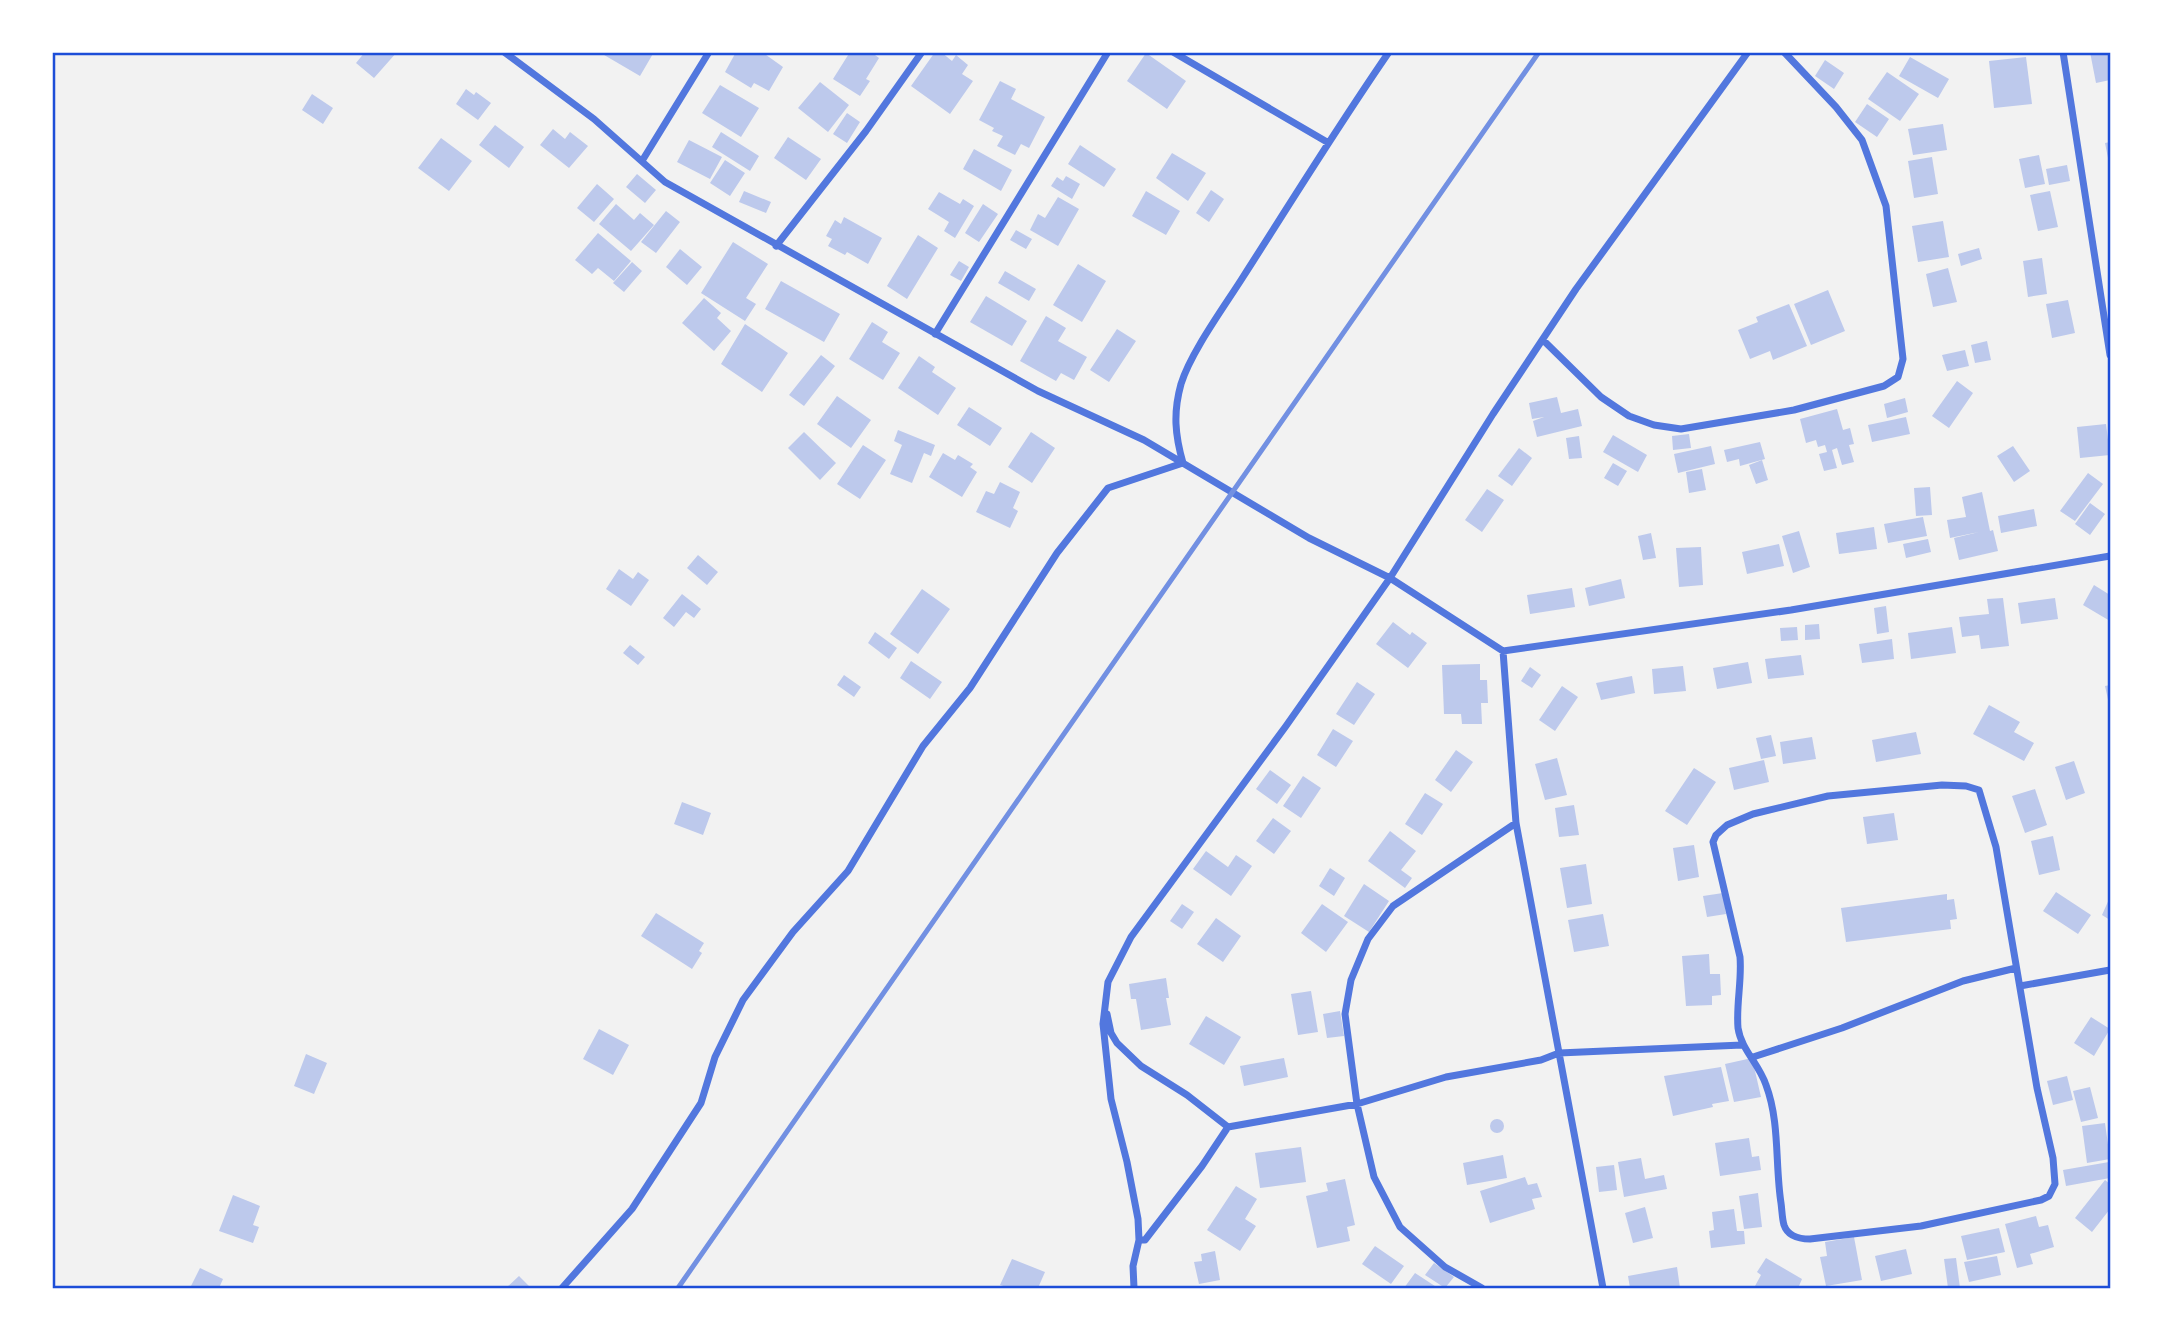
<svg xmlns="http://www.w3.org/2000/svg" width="2163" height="1341" viewBox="0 0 2163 1341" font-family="'PT Sans',sans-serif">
<rect width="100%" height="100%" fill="#f2f2f2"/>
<path fill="#bdc9ec" d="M365,52h32l-23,26 -18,-15z
M599,52h55l-14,24z
M736,52h26l21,15 -14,24 -15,-8 -3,5 -26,-16z
M850,52h21l8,6 -13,21 4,2 -10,15 -27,-17z
M935,52h6l11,9 4,-6 12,10 -6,9 11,7 -23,33 -39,-28z
M2090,52h20v28l-14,3z
M1146,53l40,28 -19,28 -40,-28z
M1910,57l39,22 -11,19 -39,-22z
M2026,57l6,47 -38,4 -5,-47z
M1825,60l19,13 -10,16 -19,-13z
M1887,72l32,22 -19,27 -32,-22z
M1000,81l16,8 -5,10 34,18 -16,31 -8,-4 -6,11 -18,-9 6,-10 -11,-5 2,-3 -15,-8z
M820,82l29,23 -21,27 -30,-24z
M720,85l39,23 -18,29 -39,-24z
M466,89l8,6 2,-3 15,11 -13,17 -22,-16z
M312,94l21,14 -10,16 -21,-14z
M1867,104l22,15 -12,18 -22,-15z
M847,113l13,9 -13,21 -14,-9z
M1943,124l4,26 -34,5 -5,-26z
M495,125l29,22 -15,21 -30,-23z
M553,129l12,10 5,-7 18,14 -19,22 -29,-23z
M721,132l38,24 -9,15 -38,-24z
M788,137l33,22 -15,21 -32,-22z
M441,138l31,23 -23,30 -31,-23z
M689,140l33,17 -12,22 -33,-17z
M2110,142v21h-1l-4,-20z
M1080,145l36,24 -12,18 -36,-23z
M974,149l38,21 -11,21 -38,-22z
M1172,153l34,20 -18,28 -32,-23z
M2039,155l6,29 -20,4 -6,-29z
M1932,157l6,37 -24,4 -6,-37z
M725,160l20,13 -15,23 -20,-13z
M2067,165l3,16 -21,4 -3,-16z
M637,174l19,16 -11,13 -19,-16z
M1066,176l14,8 -8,15 -21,-13 6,-9 6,4z
M597,184l17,15 -20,23 -17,-14z
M1211,190l13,9 -15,23 -13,-9z
M744,191l27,11 -5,11 -27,-11z
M1146,191l34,20 -14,24 -34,-19z
M2050,191l8,36 -20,4 -8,-36z
M939,192l21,12 3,-5 11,7 -19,32 -11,-7 5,-9 -21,-13z
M1058,197l21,12 -21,37 -28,-16 8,-16 7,4z
M616,204l18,16 6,-7 14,12 -23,26 -32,-27z
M983,204l15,10 -19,28 -14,-9z
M666,211l14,11 -24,31 -15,-11z
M844,217l38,21 -14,26 -21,-12 -2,3 -17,-9 4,-7 -6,-3 9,-16 6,4z
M1943,221l6,36 -31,5 -6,-36z
M1016,230l16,9 -6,10 -16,-9z
M598,233l33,28 -17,20 -16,-13 -6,6 -17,-14z
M918,235l20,13 -31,51 -20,-13z
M733,242l35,22 -22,34 10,6 -11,17 -44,-28z
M1979,248l3,11 -21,7 -3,-12z
M680,249l22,18 -15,18 -21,-18z
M2042,258l5,36 -19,3 -5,-36z
M959,261l10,6 -8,14 -11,-6z
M632,262l10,9 -18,21 -11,-9z
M1078,264l28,17 -24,41 -29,-17z
M1948,268l9,34 -24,5 -7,-33z
M1005,271l31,18 -7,12 -31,-18z
M781,281l59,33 -16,28 -59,-33z
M1828,290l17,41 -34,14 -17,-41z
M986,296l41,25 -15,25 -42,-24z
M704,298l17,15 -4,5 14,13 -17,20 -32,-28z
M2068,300l7,33 -23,5 -6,-34z
M1789,304l18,42 -34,14 -3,-9 -20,8 -12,-29 20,-8 -2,-5z
M1046,316l20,12 -8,13 29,16 -13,23 -13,-7 -5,8 -36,-20z
M872,322l16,10 -6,10 18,11 -17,27 -34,-21z
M745,324l43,29 -26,39 -41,-28z
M1117,329l19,12 -27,41 -19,-12z
M1987,341l4,19 -16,3 -4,-18z
M1965,350l4,16 -22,5 -5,-16z
M821,355l14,11 -31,40 -15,-11z
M919,356l16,11 -3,5 24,16 -18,27 -40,-27z
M1957,381l16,12 -24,35 -17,-12z
M837,396l34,24 -20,28 -34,-24z
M1557,397l4,16 17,-4 4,17 -45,11 -4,-16 11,-4 -12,2 -3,-16z
M1905,398l3,14 -21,6 -3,-14z
M969,407l33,21 -12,18 -33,-21z
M1837,409l6,21 7,-2 4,16 -5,1 5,17 -12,3 -5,-17 -5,2 5,18 -13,3 -5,-17 8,-2 -2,-7 -7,2 -2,-7 -10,3 -6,-24z
M1906,417l4,17 -38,8 -4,-17z
M2106,424l4,31 -30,3 -3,-31z
M898,430l37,15 -4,11 -7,-3 -12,30 -22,-9 12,-29 -8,-4z
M804,432l32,31 -16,17 -32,-32z
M1031,432l24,16 -23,35 -24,-16z
M1689,434l2,14 -18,2 -1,-14z
M1613,435l34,20 -9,17 -35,-20z
M1579,436l3,22 -13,1 -3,-21z
M1760,442l5,17 -25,7 -1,-7 -12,3 -3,-12z
M863,445l23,15 -26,39 -23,-15z
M1711,446l4,18 -37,9 -4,-19z
M2013,446l17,25 -16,11 -17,-26z
M1519,448l13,10 -20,28 -14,-10z
M943,453l12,7 3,-5 15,9 -3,3 7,5 -15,25 -33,-20z
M1762,460l6,20 -12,4 -7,-19z
M1613,463l14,8 -9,15 -14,-8z
M1702,469l4,21 -17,3 -3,-21z
M2088,473l15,11 -28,37 -15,-10z
M1000,482l20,10 -7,16 5,3 -8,17 -34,-16 10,-21 8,3z
M1930,487l2,28 -16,1 -2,-28z
M1487,489l17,11 -22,32 -17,-12z
M1982,492l8,39 3,-1 5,21 -39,9 -5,-22 25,-6 -29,6 -3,-18 19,-3 -4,-20z
M2090,503l15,11 -15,21 -15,-11z
M2034,509l3,17 -36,7 -3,-17z
M1923,517l4,19 -39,7 -4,-19z
M1874,527l3,22 -38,5 -3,-21z
M1799,531l11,36 -17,6 -11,-37z
M1651,533l5,25 -13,2 -5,-24z
M1928,539l3,13 -25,6 -3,-14z
M1779,544l5,22 -37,8 -5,-22z
M1701,547l2,38 -24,2 -3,-39z
M698,555l20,17 -11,13 -20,-17z
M619,569l14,10 5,-7 11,8 -18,26 -25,-17z
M1621,579l4,19 -36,8 -4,-18z
M2094,585l16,10v26l-27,-16z
M1572,588l3,19 -45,7 -3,-19z
M922,589l28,20 -32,45 -28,-20z
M682,594l19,15 -7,9 -8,-6 -12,15 -11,-9z
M2003,598l6,48 -28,3 -2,-14 -17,2 -3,-20 30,-3 -2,-15z
M2055,598l3,21 -37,5 -3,-21z
M1886,606l3,26 -12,2 -3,-26z
M1393,622l17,13 2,-3 15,11 -19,25 -32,-24z
M1819,624l1,15 -15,1v-15z
M1797,627l1,13 -17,1 -1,-13z
M1952,627l4,26 -45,6 -3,-26z
M875,632l22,16 -8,11 -21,-16z
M1892,639l2,20 -32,4 -3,-19z
M630,645l15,12 -7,8 -15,-12z
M1801,655l3,20 -36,4 -3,-20z
M911,661l31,21 -12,17 -30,-21z
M1748,662l4,21 -35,6 -4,-21z
M1480,664v16h7l1,23h-7l1,21h-20l-1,-10h-17l-2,-49z
M1683,666l3,25 -32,3 -2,-25z
M1530,667l11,8 -9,13 -11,-7z
M844,675l17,12 -7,10 -17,-12z
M1632,676l3,17 -34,7 -5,-17z
M1357,682l18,12 -21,31 -18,-11z
M2110,685v19h-1l-4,-18z
M1562,686l16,11 -23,34 -16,-11z
M1989,705l31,17 -6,10 20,11 -10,18 -51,-27z
M1333,729l20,12 -17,26 -19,-12z
M1916,732l5,22 -45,8 -4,-22z
M1771,735l5,21 -15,3 -5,-21z
M1812,737l4,22 -33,5 -3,-22z
M1456,750l17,12 -22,30 -16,-12z
M1557,758l10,37 -22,5 -10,-36z
M1764,760l5,22 -35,8 -5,-22z
M2074,761l11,32 -19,7 -11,-33z
M1694,768l22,14 -29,43 -22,-14z
M1270,770l21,15 -14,19 -21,-15z
M1303,776l18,12 -20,30 -18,-12z
M2035,789l12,36 -22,8 -13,-37z
M1425,793l18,11 -21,31 -17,-11z
M682,802l29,11 -8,22 -29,-11z
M1574,805l5,30 -20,2 -4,-29z
M1894,813l4,27 -31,4 -4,-27z
M1273,818l18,13 -17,23 -18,-13z
M1390,831l26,20 -15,19 11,8 -7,10 -37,-27z
M2053,836l7,34 -21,5 -8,-34z
M1694,845l5,32 -21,4 -5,-33z
M1206,851l22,16 8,-12 16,11 -21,30 -38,-27z
M1586,864l6,40 -25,4 -7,-40z
M1330,868l15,10 -11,18 -15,-10z
M1364,884l25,17 -20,31 -25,-16z
M2056,892l35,23 -13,19 -35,-23z
M1723,893l3,21 -19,3 -4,-21z
M1947,894v6l7,-1 3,20 -7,1 1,9 -105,13 -5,-34z
M2110,897v23l-8,-5z
M1182,904l12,8 -12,17 -12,-8z
M1322,904l26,18 -22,30 -25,-19z
M656,913l48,30 -5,8 3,2 -10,16 -51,-33z
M1603,914l6,32 -35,6 -6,-32z
M1216,918l25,18 -18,26 -26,-18z
M1709,954l1,20h10l1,21 -9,1v9l-26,1 -4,-50z
M1166,978l3,20h-3l5,27 -30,5 -5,-31h-5l-2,-15z
M1311,991l7,41 -20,3 -7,-41z
M1340,1011l4,25 -17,2 -4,-24z
M1206,1016l35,21 -17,28 -35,-21z
M2091,1017l19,12 -16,27 -20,-13z
M599,1029l30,16 -16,30 -30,-16z
M306,1054l21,9 -13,31 -20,-8z
M1284,1058l4,19 -44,9 -4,-20z
M1752,1058l9,39 -27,5 -9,-38z
M1721,1067l8,34 -17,3 1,3 -40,9 -9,-40z
M2067,1076l6,24 -20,5 -6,-24z
M2090,1087l8,31 -17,4 -8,-31z
M1490 1126a7 7 0 1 1 14 0a7 7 0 1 1-14 0Z
M2105,1123l5,36 -23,4 -5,-37z
M1749,1138l3,19 7,-1 2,14 -41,6 -5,-33z
M1301,1147l5,35 -46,6 -5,-35z
M1503,1155l4,23 -40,7 -4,-22z
M1641,1158l4,21 19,-4 3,14 -43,8 -6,-35z
M2109,1162l1,16 -44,8 -3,-16z
M1614,1165l3,25 -18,2 -3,-25z
M1525,1177l3,8 9,-2 5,14 -10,2 3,10 -45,14 -10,-32z
M1345,1179l10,46 -8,2 3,14 -33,7 -11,-52 22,-5 -2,-8z
M2105,1180l5,4v25l-18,23 -17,-14z
M1236,1186l21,13 -12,20 11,7 -16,25 -33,-21z
M1758,1193l4,34 -18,2 -5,-33z
M233,1195l27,11 -7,19 6,2 -6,16 -34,-12z
M1645,1207l8,31 -20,5 -8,-30z
M1734,1209l3,22h7l1,13 -34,4 -2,-17 5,-1 -2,-18z
M2036,1216l3,11 9,-2 6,22 -24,7 3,10 -16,4 -12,-44z
M1999,1228l6,24 -38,8 -6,-24z
M1854,1237l8,43 -36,6 -6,-29 7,-1 -2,-14z
M1375,1246l29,20 -13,18 -29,-20z
M1906,1249l6,25 -31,7 -6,-25z
M1215,1251l5,29 -21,4 -5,-22 8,-1 -1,-7z
M1997,1256l4,19 -32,7 -5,-20z
M1766,1258l36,21 -3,7 4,2h-44l-4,-2 6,-11 -4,-3z
M1956,1258l4,30h-12l-4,-29z
M1012,1259l33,13 -7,16h-28l-10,-3z
M1434,1263l20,14 -9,11 -20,-13z
M1677,1267l3,21h-50l-2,-12z
M200,1268l23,11 -4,9h-23l-5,-2z
M1415,1273l23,15h-34z
M519,1276l10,10 -3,2h-20z"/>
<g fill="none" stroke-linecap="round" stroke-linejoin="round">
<path stroke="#5277de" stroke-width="7" d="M504,52l90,67 71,63 373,209 106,49 165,98 81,40 113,73 288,-41 319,-54
M1173,52l154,90
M2063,52l47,303
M642,161l67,-109
M776,246l90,-115 56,-79
M935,334l173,-282
M1543,340l58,57 28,19 25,9 27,4 113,-19 90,-24 14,-9 5,-18 -17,-153 -24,-66 -26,-33 -52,-55
M1503,651l13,172 87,465
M1942,785l24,1 13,4 17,57 41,241 16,70 2,26 -6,12 -8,4 -120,26 -111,13c-10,0 -22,-2 -26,-14 -2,-7 -2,-15 -3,-22 -6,-38 -1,-81 -15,-118 -7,-21 -25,-36 -28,-57 -2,-24 4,-47 2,-71l-27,-115 3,-7 11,-10 26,-11 75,-18z
M2020,986l90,-16
M1107,1014l4,19 6,10 24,23 46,29 41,32
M1753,1057l89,-29 121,-47 53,-13
M1139,1240h6l57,-74 26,-39 129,-23 89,-27 95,-17 18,-7 183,-8
M562,1288l70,-79 69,-106 14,-46 28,-57 50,-68 55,-61 75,-125 47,-58 87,-135 51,-65 75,-25c-8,-28 -10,-50 -2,-79 10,-32 43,-77 62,-107 48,-75 95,-151 146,-225
M1134,1288l-1,-22 6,-26 -1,-21 -11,-57 -16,-63 -8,-75 5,-42 23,-45 155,-211 104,-148 103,-164 83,-125 172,-237
M1482,1288l-37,-21 -45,-40 -26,-50 -17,-73 -12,-90 6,-34 17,-41 25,-33 123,-83"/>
<path stroke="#7290e2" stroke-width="5" d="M678,1288l861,-1236"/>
</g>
<rect width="2163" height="1341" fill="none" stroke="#ffffff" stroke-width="108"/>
<rect x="54" y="54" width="2055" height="1233" fill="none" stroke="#1d4ed8" stroke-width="2.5"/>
</svg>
